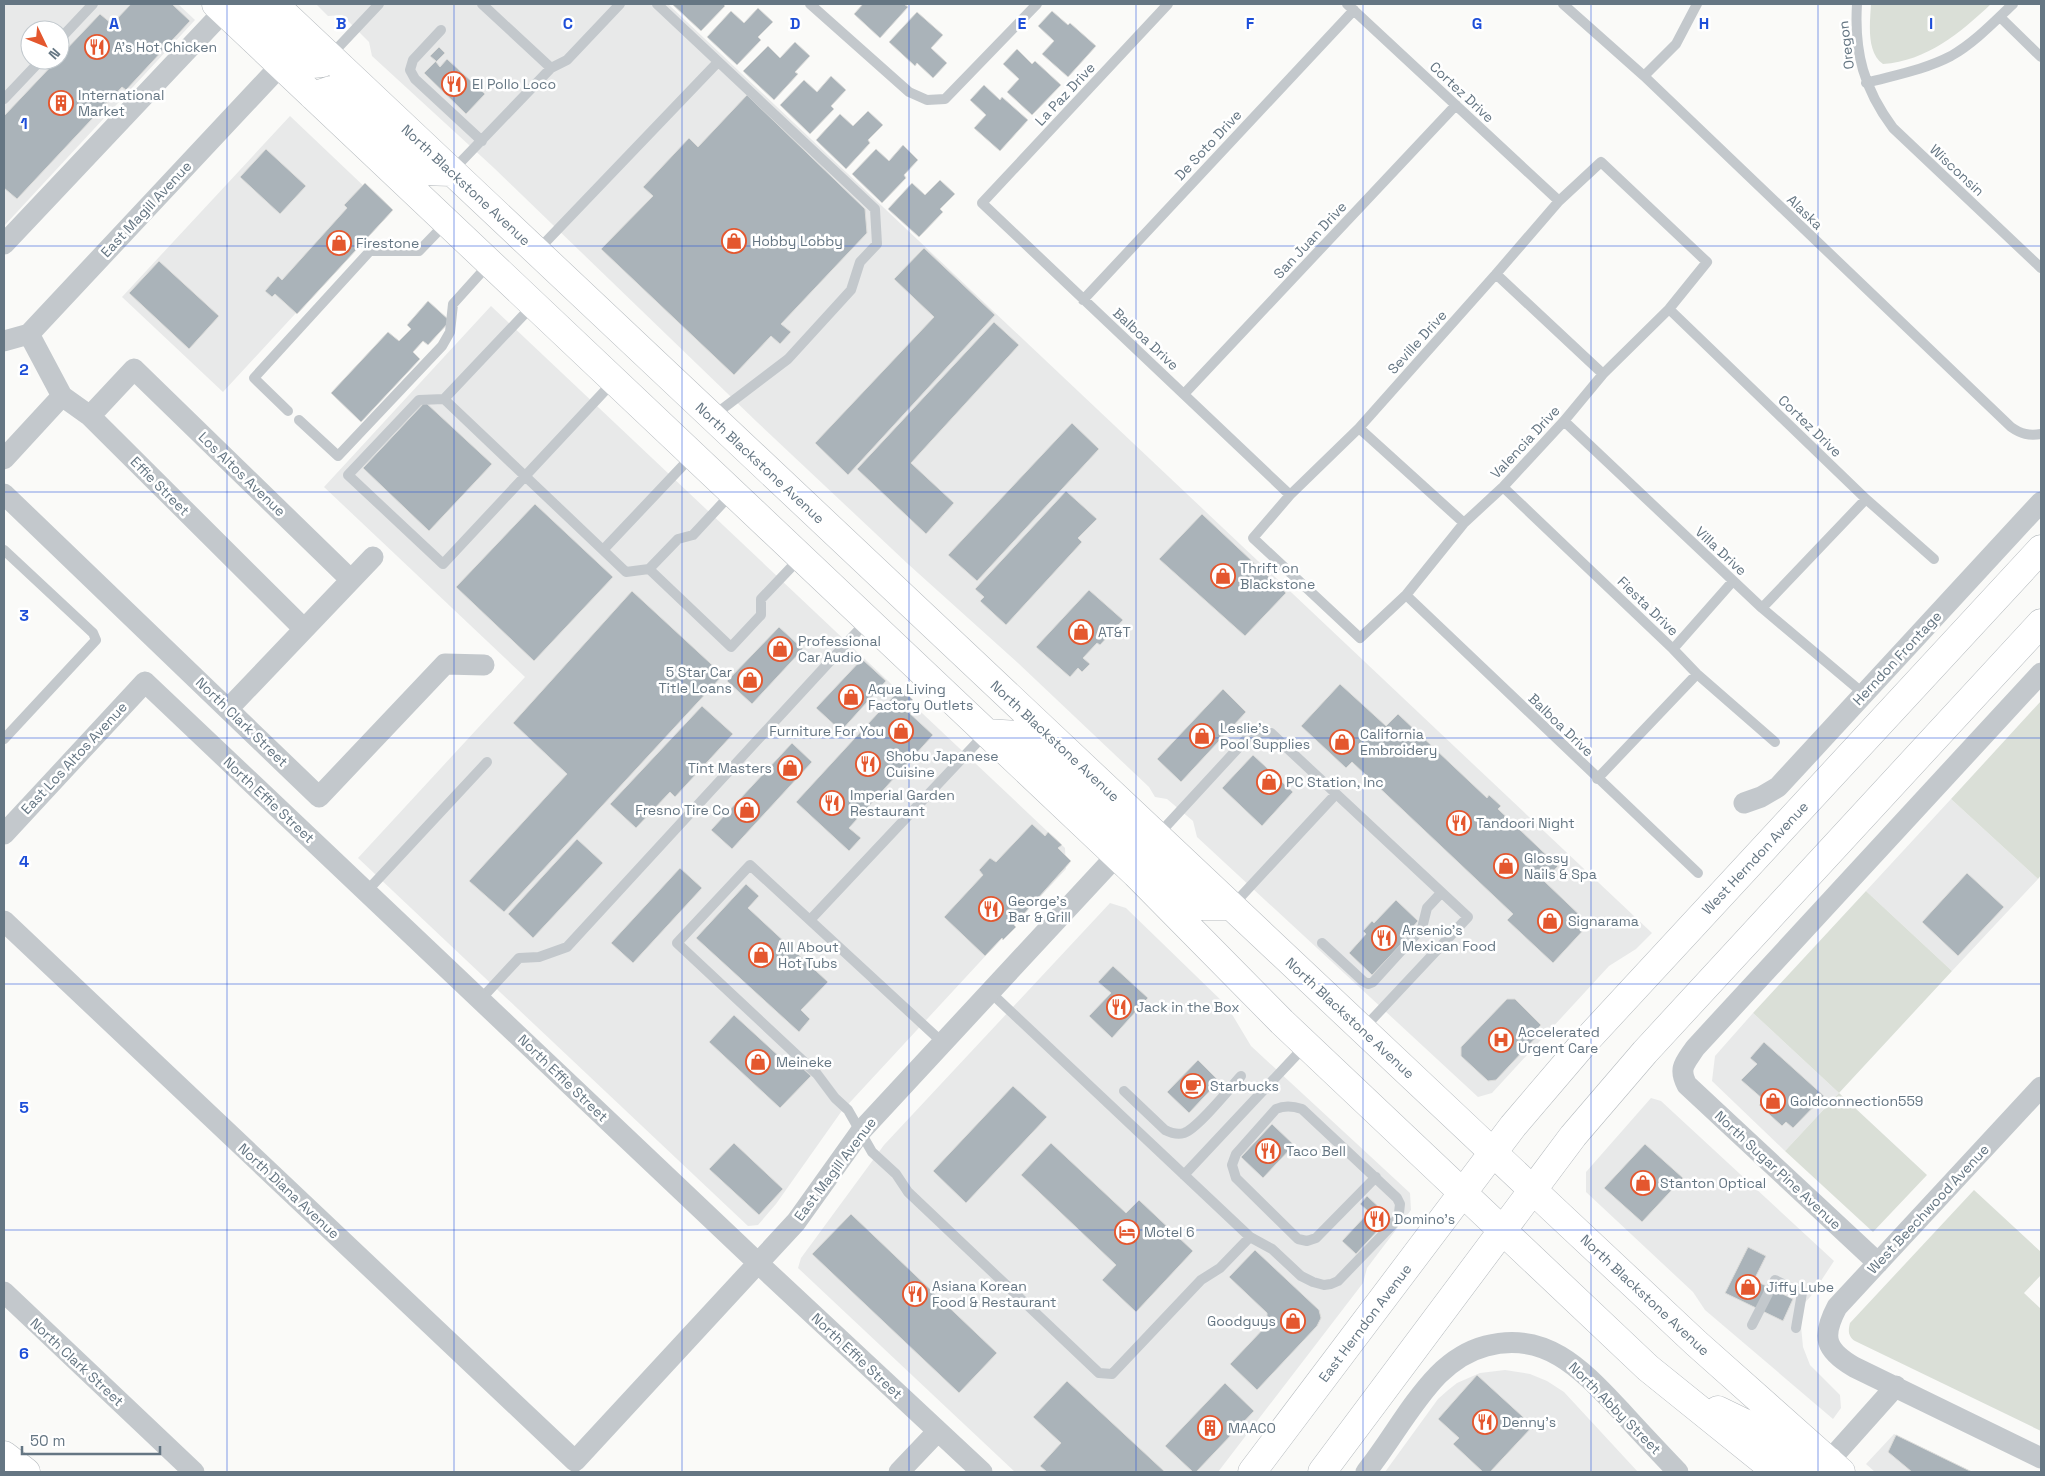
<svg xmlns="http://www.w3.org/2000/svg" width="2045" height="1476" viewBox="0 0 2045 1476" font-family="'Space Grotesk',sans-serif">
<rect width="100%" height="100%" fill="#fafaf8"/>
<path fill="#e8e9e9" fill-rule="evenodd" d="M4,4h174l17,16 -191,206zM30,30h30v30h-30z
M316,4h352l984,929 -16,16 -27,17 -117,127 -14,4 -281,-260 -4,-16 -26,-22 -12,-2 -6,-10 -131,-124 -110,-99 -151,-142 -263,-254 -122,-112 -3,-14 -27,-27 -14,1z
M290,116l100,95 -167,181 -101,-95z
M491,306l574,542 1,21 -225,243 -65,92 -18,21 -10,1 -390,-368 167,-181 -201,-190z
M1951,799l87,80 -86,92 -86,-80z
M1110,903l16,5 101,98 24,40 159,147 1,17 -44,58 -4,15 -145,189h-203l-217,-204 3,-10 83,-113z
M1753,1013l86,80 -54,58 -73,-70 3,-25z
M1651,1098l10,3 173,160 -23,35 -15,16 5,14 2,21 7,18 30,30 1,13 -8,11 -128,-109 -12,-18 -107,-100v-20z
M1505,1370l25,4 17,7 17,11 74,80h-253l53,-73 9,-8 10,-8 23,-10z
M1894,1434l78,38h-97l-9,-8z"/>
<path fill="#dadfd7" d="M1871,4h120c-31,29 -64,57 -108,60 -17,-12 -13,-41 -12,-60z
M2041,701v174l-3,4 -87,-80z
M1866,891l86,80 -113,122 88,82 -54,57 -88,-81 54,-58 -86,-80z
M1974,1190l67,62v23l-17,18 17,16v122l-186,-90c-7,-5 -7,-10 -5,-18z"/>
<path fill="#aab3b9" stroke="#dcdcda" d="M131,4h41l18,17 -64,69 -4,-3 -105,112 -13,-11v-72l53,-56h3v-4l40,-42 12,10z
M672,4h51l2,2 -24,25z
M863,4h41l4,3 -28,31 -26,-24z
M758,8l15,14 -15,15 3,3 -24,25 -30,-28 24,-26 13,12z
M1052,11l16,14 2,-2 26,23 -28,31 -26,-23 12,-13 -16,-15z
M917,12l26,23 -12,13 16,15 -14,15 -16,-15 -2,3 -26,-24z
M795,42l15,14 -15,16 3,2 -24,26 -31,-29 25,-25 12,12z
M439,47l6,6 -9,9 4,5 7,-8 38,35 -19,20 -42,-41 12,-12 -6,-5z
M1017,49l15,15 3,-3 26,24 -29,30 -25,-23 12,-13 -16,-15z
M831,76l15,14 -15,16 3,3 -24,25 -30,-29 24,-25 13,12z
M984,85l16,15 2,-3 26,23 -28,31 -26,-23 12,-13 -16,-15z
M747,95l118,114 2,24 -86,91 10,8 -11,12 -9,-8 -37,39 -133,-126 52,-53 -10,-9 46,-49 9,9z
M868,111l15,14 -15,15 2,3 -24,26 -30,-29 24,-26 13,12z
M903,145l15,15 -14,15 2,3 -24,25 -30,-29 24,-25 13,12z
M266,149l40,37 -26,28 -40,-37z
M940,180l15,14 -15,15 3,3 -24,25 -31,-28 24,-26 13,12z
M365,183l28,27 -96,104 -22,-20 -3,3 -7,-6 13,-15 4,4 65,-72 -3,-3z
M924,248l71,67 -147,160 -33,-32 119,-126 -40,-38z
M159,261l60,55 -30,33 -60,-56z
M428,301l22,20 -22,24 -5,-4 -10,11 7,7 -59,63 -30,-29 57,-61 11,9 12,-12 -4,-4z
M994,322l25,23 -108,118 43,40 -28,31 -69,-65z
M425,402l67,62 -63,67 -66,-63z
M1072,423l27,26 -122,132 -29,-26z
M1066,491l31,28 -19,19 4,4 -76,83 -26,-24 4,-4 -9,-8z
M535,504l78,73 -79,84 -78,-74z
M1202,514l84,79 -41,43 -86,-77z
M1089,590l34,30 -23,25 -3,-2 -14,15 7,6 -8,8 -4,-4 -8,9 -34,-30z
M632,591l91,84 -219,237 -35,-31 98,-107 -54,-51z
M779,627l24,22 -51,55 -25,-23z
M862,659l24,22 -45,50 -25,-23z
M1340,684l46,42 12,-12 89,84 2,-3 12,11 -3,3 60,57 -14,15 45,43 -36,39 -46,-43 6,-6 -161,-152 -6,6 -45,-42z
M901,688l12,12 -8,9 28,26 -84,93 12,10 -12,13 -53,-49z
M1223,689l23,23 -65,70 -24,-23z
M702,706l31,28 -58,63 -5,-5 -34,36 -26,-24z
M792,743l20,19 -80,87 -21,-19z
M1253,755l40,37 -31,34 -40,-38z
M1032,824l13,12 3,-4 14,13 -4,3 13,13 -57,64 2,2 -13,13 -1,-2 -17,18 -41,-39 39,-42 -4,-5 11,-12 6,4z
M577,839l26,24 -70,75 -25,-24z
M680,868l22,20 -69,75 -22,-20z
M1967,873l37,34 -46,49 -36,-34z
M746,884l13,12 -11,12 80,74 -27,28 9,9 -11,13 -103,-94z
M1396,900l22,21 -14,16 2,2 -34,36 -23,-22 17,-19 -3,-3 9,-10 2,2z
M1113,966l35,32 -36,40 -23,-22 22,-23 -13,-11z
M1507,999h8l26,26 -2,2 2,5 -45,48 -8,1 -27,-25v-9z
M734,1015l59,54 5,-5 13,12 -31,32 -71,-66z
M1764,1042l60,54 -31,32 -7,-6 -4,4 -23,-21 5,-5 -23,-20 16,-16 -7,-6z
M1198,1060l21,21 -30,32 -22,-21z
M1013,1086l34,31 -81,86 -33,-32z
M1272,1124l22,21 -31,33 -22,-21z
M734,1143l49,46 -24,26 -50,-46z
M1051,1143l75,70 13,-13 54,51 -57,61 -34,-32 14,-15 -95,-90z
M1645,1144l38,34 -41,44 -38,-34z
M1367,1196l31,29 -8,9 -8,-8 -26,28 -14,-13 27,-29 -9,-8z
M851,1214l146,139 -38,40 -147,-139z
M1748,1247l18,9 -12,24 39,19 -10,22 -58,-28z
M1255,1250l64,60 2,8 -4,8 -60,64 -27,-26 37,-39v-12l-38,-36z
M1477,1375l56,51 -43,46h-7l-30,-28 6,-6 -21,-19z
M1067,1381l98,91h-118l-7,-6 21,-23 -28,-26z
M1225,1383l29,28 -58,61h-3l-28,-26z
M1896,1435l76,37h-60l-24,-20z"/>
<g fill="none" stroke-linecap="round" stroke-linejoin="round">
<defs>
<path id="primary" d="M216,4l920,870 146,148 366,346 129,104
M274,4l1279,1205 143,134 145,129
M224,11l28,-1 60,54 10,-1 7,-7
M313,96l18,-6 9,4 82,77 30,1
M987,733l31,2 95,89c16,11 25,13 44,12
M1117,855l8,-5 16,3 9,5 53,48h28
M1718,1410l35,17 51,41 10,1 15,-8
M1252,1472l261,-346 70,-82 458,-495
M1322,1472l251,-336 72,-84 396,-429"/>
<path id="motorway" d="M4,1455l22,17"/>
</defs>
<use href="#primary" stroke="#b5babe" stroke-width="29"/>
<use href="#motorway" stroke="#b4b9bd" stroke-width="29"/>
<path stroke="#c3c8cc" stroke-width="10" d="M657,4l218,205 2,35 -17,18 -9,28 -63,69 -75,57
M810,4l99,88 18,8 18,-1 92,-95
M1168,4l-186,199 308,292
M1347,4l212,197
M1563,4l81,72 367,351c10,7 18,9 30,7
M1857,4c-3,49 7,85 36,124l148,140
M2000,17l41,40
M441,30l-28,30 -3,10 5,9 67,62
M60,39l33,-35
M330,56l49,-52
M551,68l16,-8 53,-56
M1644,76l32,-32 21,-40
M1866,83c29,-8 58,-13 85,-27 23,-13 43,-34 62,-52
M4,99l37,-39
M1601,162l106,100 -38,47 -66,65 -39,47 -61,66 -39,36 -58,72 -46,43 -107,-100 37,-43 69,-67 137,-154 63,-73z
M452,171l99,-103 -69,-64
M537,251l181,-189
M1496,274l107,100
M1083,300l271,-290
M533,305l-89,94 182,173 23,-3 29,-30 15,-4 39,-42
M1669,309l197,190 68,60
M1184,394l272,-289
M444,399l-25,1 -71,75 95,89 171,-183
M288,411l-34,-33 116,-127h49l27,-28
M299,420l39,36 104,-110 8,-14 3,-28 36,-40
M1564,421l198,187 102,86
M1359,428l105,95
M1503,487l170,162 24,25 78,68
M4,550l89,83 3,7 -92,99
M603,550l88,-93
M649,569l82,78 30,-32v-16l39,-41
M1406,595l292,278
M1762,608l104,-109
M1673,649l60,-68
M1597,779l100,-105
M1157,836l95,-103h19l197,184 -105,112
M366,892l121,-130
M1233,905l103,-111
M810,920l176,-187
M1322,943l41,38 5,3 5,-2 49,-54 5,-20 14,-15
M989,991l261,246 22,12 29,27 12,6 11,3 7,-1 7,-3 57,-59 4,-9 1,-9 -3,-6 -95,-89c-9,-3 -17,-4 -26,0l-40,45 -4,11 4,13 62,61 9,2 9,-3 60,-61
M481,999l38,-41 20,-1 28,-10 300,-326
M942,1042l-192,-177 -73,78 140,131 18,24 13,12 24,42 24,22 12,18 191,181 13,1 89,-94 19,-12 30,-31
M1124,1091l41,39c6,3 12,5 19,3 14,-5 45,-44 57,-57
M1184,1175l121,-129
M1752,1325l23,-45 27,13 -6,35"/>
<path stroke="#c3c8cc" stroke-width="21" d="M4,244l220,-233
M29,334l33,62 28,20 214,213
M4,341l25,-7 252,-269
M90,416l44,-47 217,211
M4,459l58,-63
M4,494l315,303 126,-133 39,1
M228,709l145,-152
M1744,803l17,-6 17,-10 263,-285
M4,834l141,-152 614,582 223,208
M4,921l571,540 221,-239 65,-91 256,-276
M2041,1087l-204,220c-16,30 -12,43 17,60l187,91
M1878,1263l-191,-178c-9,-17 -2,-22 8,-37l346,-375
M4,1292l190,180
M1829,1461l67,-75
M899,1472l39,-41
M1366,1472c25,-31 44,-68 72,-97 14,-14 29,-24 48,-29 61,-16 97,25 135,65 19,21 38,41 57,61"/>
<use href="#primary" stroke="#fff" stroke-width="28"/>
<use href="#motorway" stroke="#fff" stroke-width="28"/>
</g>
<path fill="none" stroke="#1d4ed8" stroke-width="1" stroke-opacity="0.55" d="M227,4v1468M454,4v1468M682,4v1468M909,4v1468M1136,4v1468M1363,4v1468M1591,4v1468M1818,4v1468M4,246h2037M4,492h2037M4,738h2037M4,984h2037M4,1230h2037"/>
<defs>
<symbol id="restaurant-ring" viewBox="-11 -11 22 22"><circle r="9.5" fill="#fff" stroke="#e4572e" stroke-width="1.5"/><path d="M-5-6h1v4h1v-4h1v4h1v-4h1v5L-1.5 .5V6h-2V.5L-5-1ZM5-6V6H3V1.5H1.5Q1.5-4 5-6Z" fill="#e4572e"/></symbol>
<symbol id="building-ring" viewBox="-11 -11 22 22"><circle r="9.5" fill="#fff" stroke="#e4572e" stroke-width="1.5"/><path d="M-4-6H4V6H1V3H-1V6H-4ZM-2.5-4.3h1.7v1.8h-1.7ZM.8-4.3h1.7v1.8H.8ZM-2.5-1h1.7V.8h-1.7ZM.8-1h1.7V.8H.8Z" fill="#e4572e"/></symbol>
<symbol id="shop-ring" viewBox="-11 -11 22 22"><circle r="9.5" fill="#fff" stroke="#e4572e" stroke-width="1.5"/><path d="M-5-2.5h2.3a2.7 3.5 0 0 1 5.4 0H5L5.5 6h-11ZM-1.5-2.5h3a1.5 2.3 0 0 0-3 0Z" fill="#e4572e"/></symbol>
<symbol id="hospital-ring" viewBox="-11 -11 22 22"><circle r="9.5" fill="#fff" stroke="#e4572e" stroke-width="1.5"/><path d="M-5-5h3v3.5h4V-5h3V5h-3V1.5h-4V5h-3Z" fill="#e4572e"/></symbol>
<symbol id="cafe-ring" viewBox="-11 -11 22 22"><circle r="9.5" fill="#fff" stroke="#e4572e" stroke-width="1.5"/><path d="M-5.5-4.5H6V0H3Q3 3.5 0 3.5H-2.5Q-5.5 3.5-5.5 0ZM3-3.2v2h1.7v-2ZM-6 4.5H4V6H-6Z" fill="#e4572e"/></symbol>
<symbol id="hotel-ring" viewBox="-11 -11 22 22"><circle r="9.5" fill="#fff" stroke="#e4572e" stroke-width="1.5"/><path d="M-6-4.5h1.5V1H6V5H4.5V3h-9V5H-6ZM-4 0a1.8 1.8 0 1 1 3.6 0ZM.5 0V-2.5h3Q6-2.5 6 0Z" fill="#e4572e"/></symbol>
</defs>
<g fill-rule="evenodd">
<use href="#restaurant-ring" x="83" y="33" width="28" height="28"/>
<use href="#restaurant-ring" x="440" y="70" width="28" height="28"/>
<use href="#building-ring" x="47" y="89" width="28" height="28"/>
<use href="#shop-ring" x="720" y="227" width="28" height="28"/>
<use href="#shop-ring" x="325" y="229" width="28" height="28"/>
<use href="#shop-ring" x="1209" y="562" width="28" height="28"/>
<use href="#shop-ring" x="1067" y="618" width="28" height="28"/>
<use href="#shop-ring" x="766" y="635" width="28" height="28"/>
<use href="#shop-ring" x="736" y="666" width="28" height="28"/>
<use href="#shop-ring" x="837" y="683" width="28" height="28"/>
<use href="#shop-ring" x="887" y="717" width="28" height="28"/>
<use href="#shop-ring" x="1188" y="722" width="28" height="28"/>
<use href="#shop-ring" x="1328" y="728" width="28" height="28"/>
<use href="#restaurant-ring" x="854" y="750" width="28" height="28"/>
<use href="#shop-ring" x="776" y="754" width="28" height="28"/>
<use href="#shop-ring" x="1255" y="768" width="28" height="28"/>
<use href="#restaurant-ring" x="818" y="789" width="28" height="28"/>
<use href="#shop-ring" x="733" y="796" width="28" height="28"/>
<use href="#restaurant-ring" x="1445" y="809" width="28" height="28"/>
<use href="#shop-ring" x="1492" y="852" width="28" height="28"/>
<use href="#restaurant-ring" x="977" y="895" width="28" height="28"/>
<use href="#shop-ring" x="1536" y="907" width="28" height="28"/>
<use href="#restaurant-ring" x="1370" y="924" width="28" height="28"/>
<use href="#shop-ring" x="747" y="941" width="28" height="28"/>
<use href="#restaurant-ring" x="1105" y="993" width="28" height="28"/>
<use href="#hospital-ring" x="1487" y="1026" width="28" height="28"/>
<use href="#shop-ring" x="744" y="1048" width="28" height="28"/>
<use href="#cafe-ring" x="1179" y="1072" width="28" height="28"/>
<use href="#shop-ring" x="1759" y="1087" width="28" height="28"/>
<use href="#restaurant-ring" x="1254" y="1137" width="28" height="28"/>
<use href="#shop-ring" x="1629" y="1169" width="28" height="28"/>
<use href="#restaurant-ring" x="1363" y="1205" width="28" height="28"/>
<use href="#hotel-ring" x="1113" y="1218" width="28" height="28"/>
<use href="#shop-ring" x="1734" y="1273" width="28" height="28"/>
<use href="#restaurant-ring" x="901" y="1280" width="28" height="28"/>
<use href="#shop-ring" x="1279" y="1307" width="28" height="28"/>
<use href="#restaurant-ring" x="1471" y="1408" width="28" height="28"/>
<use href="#building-ring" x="1196" y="1414" width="28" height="28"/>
</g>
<g text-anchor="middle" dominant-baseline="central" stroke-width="5" stroke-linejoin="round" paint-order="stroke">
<g font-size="14" fill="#657683" stroke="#fff">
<text transform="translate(1846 45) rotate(-97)">Oregon</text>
<text transform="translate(1462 92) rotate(43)">Cortez Drive</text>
<text transform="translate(1065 94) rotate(-47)">La Paz Drive</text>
<text transform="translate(1208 145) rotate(-47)">De Soto Drive</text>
<text transform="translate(1957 170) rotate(43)">Wisconsin</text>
<text transform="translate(466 185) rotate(43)">North Blackstone Avenue</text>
<text transform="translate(146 209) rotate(-47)">East Magill Avenue</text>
<text transform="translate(1805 212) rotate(44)">Alaska</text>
<text transform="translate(1310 240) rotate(-47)">San Juan Drive</text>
<text transform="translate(1146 339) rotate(43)">Balboa Drive</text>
<text transform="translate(1417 342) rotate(-48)">Seville Drive</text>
<text transform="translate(1810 426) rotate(44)">Cortez Drive</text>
<text transform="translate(1525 442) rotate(-47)">Valencia Drive</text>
<text transform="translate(760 463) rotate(43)">North Blackstone Avenue</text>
<text transform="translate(242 474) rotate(44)">Los Altos Avenue</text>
<text transform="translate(160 486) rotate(45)">Effie Street</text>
<text transform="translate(1721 551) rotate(43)">Villa Drive</text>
<text transform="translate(1648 606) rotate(44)">Fiesta Drive</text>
<text transform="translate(1897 658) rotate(-47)">Herndon Frontage</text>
<text transform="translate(242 722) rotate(44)">North Clark Street</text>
<text transform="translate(1561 725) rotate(44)">Balboa Drive</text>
<text transform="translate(1055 741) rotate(43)">North Blackstone Avenue</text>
<text transform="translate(74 758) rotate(-47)">East Los Altos Avenue</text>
<text transform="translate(269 800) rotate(43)">North Effie Street</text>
<text transform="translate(1755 858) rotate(-47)">West Herndon Avenue</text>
<text transform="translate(1350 1018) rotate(43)">North Blackstone Avenue</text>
<text transform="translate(563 1078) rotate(44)">North Effie Street</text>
<text transform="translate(835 1169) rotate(-53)">East Magill Avenue</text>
<text transform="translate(1778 1170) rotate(43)">North Sugar Pine Avenue</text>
<text transform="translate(289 1191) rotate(43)">North Diana Avenue</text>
<text transform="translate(1928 1209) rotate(-47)">West Beechwood Avenue</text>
<text transform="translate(1645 1295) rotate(43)">North Blackstone Avenue</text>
<text transform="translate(1365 1323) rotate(-53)">East Herndon Avenue</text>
<text transform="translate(857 1356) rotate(43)">North Effie Street</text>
<text transform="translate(77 1362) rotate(43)">North Clark Street</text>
<text transform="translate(1615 1408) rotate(45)">North Abby Street</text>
</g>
<g font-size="14" fill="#657683" stroke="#fff" text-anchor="start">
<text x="114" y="47">A's Hot Chicken</text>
<text x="472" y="84">El Pollo Loco</text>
<text x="78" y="95">International<tspan x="78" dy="16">Market</tspan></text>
<text x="752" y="241">Hobby Lobby</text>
<text x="356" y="243">Firestone</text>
<text x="1240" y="568">Thrift on<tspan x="1240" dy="16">Blackstone</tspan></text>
<text x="1098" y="632">AT&amp;T</text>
<text x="798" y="641">Professional<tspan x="798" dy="16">Car Audio</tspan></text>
<text x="732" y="672" text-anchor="end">5 Star Car<tspan x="732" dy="16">Title Loans</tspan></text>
<text x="868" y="689">Aqua Living<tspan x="868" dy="16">Factory Outlets</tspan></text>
<text x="1220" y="728">Leslie's<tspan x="1220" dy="16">Pool Supplies</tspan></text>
<text x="884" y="731" text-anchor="end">Furniture For You</text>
<text x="1360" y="734">California<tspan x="1360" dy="16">Embroidery</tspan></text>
<text x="886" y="756">Shobu Japanese<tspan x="886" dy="16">Cuisine</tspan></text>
<text x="772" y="768" text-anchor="end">Tint Masters</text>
<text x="1286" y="782">PC Station, Inc</text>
<text x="850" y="795">Imperial Garden<tspan x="850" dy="16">Restaurant</tspan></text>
<text x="730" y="810" text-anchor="end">Fresno Tire Co</text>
<text x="1476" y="823">Tandoori Night</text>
<text x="1524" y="858">Glossy<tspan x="1524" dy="16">Nails &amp; Spa</tspan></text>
<text x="1008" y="901">George's<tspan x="1008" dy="16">Bar &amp; Grill</tspan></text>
<text x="1568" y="921">Signarama</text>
<text x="1402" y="930">Arsenio's<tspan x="1402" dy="16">Mexican Food</tspan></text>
<text x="778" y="947">All About<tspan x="778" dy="16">Hot Tubs</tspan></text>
<text x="1136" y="1007">Jack in the Box</text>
<text x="1518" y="1032">Accelerated<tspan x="1518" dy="16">Urgent Care</tspan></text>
<text x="776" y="1062">Meineke</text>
<text x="1210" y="1086">Starbucks</text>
<text x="1790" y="1101">Goldconnection559</text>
<text x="1286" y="1151">Taco Bell</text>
<text x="1660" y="1183">Stanton Optical</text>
<text x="1394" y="1219">Domino's</text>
<text x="1144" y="1232">Motel 6</text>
<text x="932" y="1286">Asiana Korean<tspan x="932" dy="16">Food &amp; Restaurant</tspan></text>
<text x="1766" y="1287">Jiffy Lube</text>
<text x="1276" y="1321" text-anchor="end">Goodguys</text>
<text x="1502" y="1422">Denny's</text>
<text x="1228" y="1428">MAACO</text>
</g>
</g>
<g font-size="16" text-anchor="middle" font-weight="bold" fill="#1d4ed8" stroke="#fff" stroke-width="5" stroke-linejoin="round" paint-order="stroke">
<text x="114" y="29">A</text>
<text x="341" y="29">B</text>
<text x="568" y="29">C</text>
<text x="795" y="29">D</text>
<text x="1022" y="29">E</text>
<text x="1250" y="29">F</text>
<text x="1477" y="29">G</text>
<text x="1704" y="29">H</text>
<text x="1931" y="29">I</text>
<text x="24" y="129">1</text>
<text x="24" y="375">2</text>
<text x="24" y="621">3</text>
<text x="24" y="867">4</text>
<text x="24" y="1113">5</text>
<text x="24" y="1359">6</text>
</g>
<rect width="2045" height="1476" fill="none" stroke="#657683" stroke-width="10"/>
<g transform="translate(45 45) rotate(133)"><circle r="24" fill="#ffffff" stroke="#c1c8cd"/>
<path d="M0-4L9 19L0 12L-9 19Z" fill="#e4572e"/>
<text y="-8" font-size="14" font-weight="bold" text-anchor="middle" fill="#657683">N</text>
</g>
<path d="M22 1446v8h138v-8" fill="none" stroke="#657683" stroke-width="2.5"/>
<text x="30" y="1446" font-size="15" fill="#657683" stroke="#ffffff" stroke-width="4" paint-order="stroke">50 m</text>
</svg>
